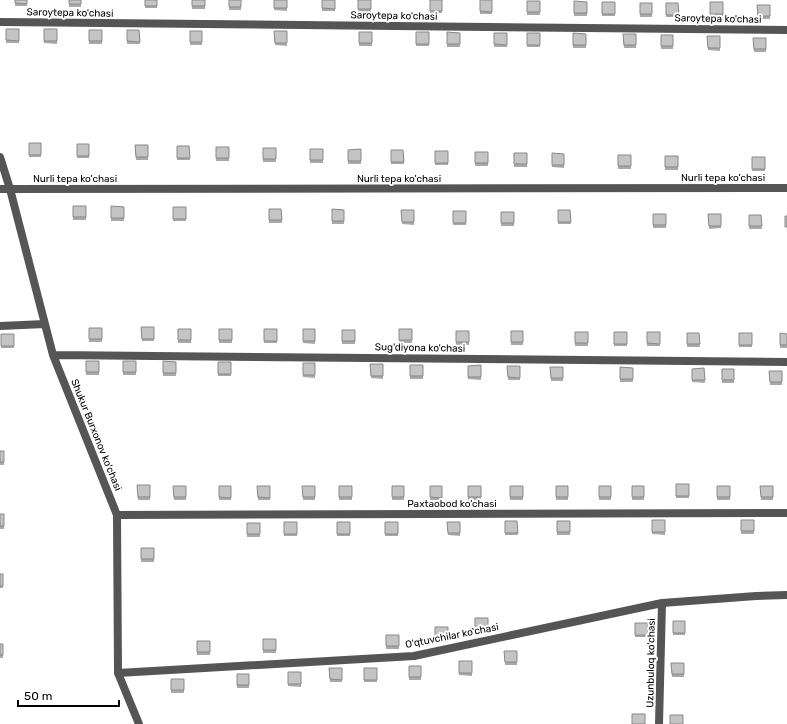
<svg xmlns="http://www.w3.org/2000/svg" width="787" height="724" viewBox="0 0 787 724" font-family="Rubik,sans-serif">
<rect width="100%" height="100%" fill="#fff"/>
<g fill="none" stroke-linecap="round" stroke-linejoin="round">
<path stroke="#555" stroke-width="8" d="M0,22l787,8
M0,157l10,32 43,166 64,160 1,158 21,51
M0,189l787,-1
M0,326l45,-2
M53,355l734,7
M117,515l670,-2
M118,673l296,-17 248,-53 94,-7 31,-1
M659,724l3,-121"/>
</g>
<path fill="#a9a9a9" d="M15,0h12v6h-12z
M69,0h12v7h-12z
M145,0h12v8h-12z
M192,0h13v9h-13z
M229,0h12v10h-12z
M274,0h13v11l-13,-1z
M322,0h13v11h-13z
M358,0h13v12h-13z
M430,0h12v13h-12z
M480,0h12v14h-12z
M527,1h13v14h-13z
M574,1l13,1v14h-13z
M602,2h13v14h-13z
M710,2h13v14h-13z
M640,3h12v14h-12z
M666,3h12l1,14h-13z
M757,5h13v14h-12z
M6,29h13v14h-13z
M44,29h13v15l-13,-1z
M89,30h13v14h-13z
M127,30h12l1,14h-13z
M190,31h12v14h-12z
M274,31h13v15l-12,-1z
M359,32h13v14h-13z
M416,32h13v14h-13z
M447,32l13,1v14h-13z
M494,33h13v14h-13z
M527,33h13v14h-13z
M573,33l13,1v14h-13z
M623,34h13v14h-12z
M661,35h12v14h-12z
M707,36h13v15l-12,-1z
M753,38h13v14h-12z
M29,143h12v14h-12z
M77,144h12v14h-12z
M135,145h13v15h-12z
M177,146h12l1,14h-13z
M216,147h13v14h-13z
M263,148h13v14h-13z
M310,149h13v14h-13z
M361,149v15h-13v-14z
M391,150h12l1,14h-13z
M435,151h13v14h-13z
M475,152h13v14h-13z
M514,153h13v14h-13z
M552,153l12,1v14l-12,-1z
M618,155h13v14h-13z
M665,156h13v14h-13z
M752,157h13v14h-13z
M73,206h13v14h-13z
M111,206l13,1v14h-13z
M173,207h13v14h-13z
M269,209h12l1,14h-13z
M332,209l12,1v14h-12z
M401,210h13v15l-12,-1z
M558,210h12l1,14h-13z
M453,211h13v14h-13z
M501,212h13v14h-13z
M653,214h13v14h-13z
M708,214h13v14l-12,1z
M749,215h12l1,14h-13z
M141,327h13v14h-12z
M89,328h13v14h-13z
M178,329h13v14h-13z
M219,329h13v14h-13z
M264,329h13v14h-13z
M303,329h12v15l-12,-1z
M399,329h13v14h-13z
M342,330h13v14h-13z
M456,331h13v14h-13z
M511,331h12v14h-12z
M575,332h13v14h-13z
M614,332h13v14h-13z
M647,332h13v14h-13z
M687,333h12l1,14h-13z
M739,333h13v14h-13z
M780,333l7,1v14h-7z
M1,334h13v14h-13z
M86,361h13v14h-13z
M123,361h13v14h-13z
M163,361l13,1v14h-13z
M218,362h13v14h-13z
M303,363h12v15l-12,-1z
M370,364h13v15l-12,-1z
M410,365h13v14h-13z
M481,365v15l-13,-1v-13z
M507,366h13v14h-12z
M550,367h13v14h-12z
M620,367l13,1v14h-13z
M704,368l1,15 -13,-1v-13z
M722,369h12v14h-12z
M769,371h13v14h-12z
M0,451h4v14h-4z
M676,484h13v14h-13z
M137,485h13v15h-12z
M173,486h13v14h-12z
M219,486h12v14h-12z
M257,486h13v14h-12z
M302,486h13v14h-12z
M339,486h13v14h-13z
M392,486h12v14h-12z
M430,486h12v14h-12z
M468,486h13v14h-13z
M510,486h13v14h-13z
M556,486h12v14h-12z
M599,486h12v14h-12z
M632,486h12v14h-12z
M717,486h13v14h-13z
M760,486h13v14h-12z
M0,514h4v15h-4z
M652,520h13v15l-13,-1z
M741,520h13v14h-13z
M505,521h12l1,14h-13z
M557,521h13v14h-13z
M284,522h13v14h-13z
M337,522h13v14h-13z
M385,522h13v14h-13z
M447,522h13v14l-12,-1z
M247,523h13v14h-13z
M141,548h13v14h-13z
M0,574h3v14h-3z
M475,618h13v14h-13z
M673,621h12v14h-12z
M635,623h13v14h-13z
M435,627h13v14h-13z
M386,635h13v14h-13z
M263,639h13v14h-13z
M197,641h13v14h-13z
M0,644h3v14h-3z
M504,651h13v14h-12z
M459,661h13v15l-13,-1z
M671,663h13v14h-12z
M409,666h12v14h-12z
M329,668h13v14h-12z
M364,668h13v14h-13z
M288,672h13v15l-13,-1z
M237,674h12v14h-12z
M171,679h13v14h-13z"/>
<path fill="#c4c4c4" stroke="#898989" d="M15,0h12v4l-12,-1z
M69,0h12v4h-12z
M145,0h12v6h-12z
M192,0h13v6h-13z
M229,0h12v7h-12z
M274,0h13v8h-13z
M322,0h13v9l-13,-1z
M358,0h13v9h-13z
M430,0h12v11h-12z
M480,0h12v12l-12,-1z
M527,1h13v11h-13z
M574,1l13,1v11h-13z
M602,2h13v12h-13z
M710,2h13v12h-13z
M640,3h12v11h-12z
M666,3h12l1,12h-13z
M757,5h13v11h-12z
M6,29h13v12l-13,-1z
M44,29h13v12h-13z
M89,30h13v11h-13z
M127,30h12l1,12 -13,-1z
M190,31h12v11h-12z
M274,31h13v12h-12z
M359,32h13v11h-13z
M416,32h13v12h-13z
M447,32l13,1v11h-13z
M494,33h13v12l-13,-1z
M527,33h13v12h-13z
M573,33l13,1v11h-13z
M623,34h13v11h-12z
M661,35h12v11h-12z
M707,36h13v12h-12z
M753,38h13v11h-12z
M29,143h12v12h-12z
M77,144h12v12h-12z
M135,145h13v12h-12z
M177,146h12l1,12h-13z
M216,147h13v11h-13z
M263,148h13v11h-13z
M310,149h13v11h-13z
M361,149v12h-13v-11z
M391,150h12l1,12h-13z
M435,151h13v12h-13z
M475,152h13v11h-13z
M514,153h13v11h-13z
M552,153l12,1v11h-12z
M618,155h13v11h-13z
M665,156h13v11h-13z
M752,157h13v12h-13z
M73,206h13v11h-13z
M111,206l13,1v11h-13z
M173,207h13v12h-13z
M269,209h12l1,11h-13z
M332,209l12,1v11h-12z
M401,210h13v12h-12z
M558,210h12l1,12h-13z
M453,211h13v12h-13z
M501,212h13v11h-13z
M653,214h13v11h-13z
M708,214h13v12h-12z
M749,215h12l1,11h-13z
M785,216h2v11h-2z
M141,327h13v12h-12z
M89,328h13v11h-13z
M178,329h13v11h-13z
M219,329h13v11h-13z
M264,329h13v12h-13z
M303,329h12v12h-12z
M399,329h13v11h-13z
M342,330h13v11h-13z
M456,331h13v11h-13z
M511,331h12v11h-12z
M575,332h13v11h-13z
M614,332h13v12h-13z
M647,332h13v12l-13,-1z
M687,333h12l1,11h-13z
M739,333h13v12h-13z
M780,333l7,1v11h-7z
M1,334h13v12h-13z
M86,361h13v11h-13z
M123,361h13v11h-13z
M163,361l13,1v11h-13z
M218,362h13v12h-13z
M303,363h12v12h-12z
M370,364h13v12h-12z
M410,365h13v11h-13z
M481,365v12h-13v-11z
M507,366h13v12l-12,-1z
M550,367h13v11h-12z
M620,367l13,1v11h-13z
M704,368l1,12h-13v-11z
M722,369h12v11h-12z
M769,371h13v11h-12z
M0,451h4v11h-4z
M676,484h13v12h-13z
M137,485h13v12h-12z
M173,486h13v11h-12z
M219,486h12v12l-12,-1z
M257,486h13v12l-12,-1z
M302,486h13v11h-12z
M339,486h13v11h-13z
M392,486h12v11h-12z
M430,486h12v12l-12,-1z
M468,486h13v11h-13z
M510,486h13v11h-13z
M556,486h12v11h-12z
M599,486h12v11h-12z
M632,486h12v11h-12z
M717,486h13v11h-13z
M760,486h13v11h-12z
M0,514h4v12h-4z
M652,520h13v12h-13z
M741,520h13v11h-13z
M505,521h12l1,12h-13z
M557,521h13v11h-13z
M284,522h13v12h-13z
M337,522h13v12h-13z
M385,522h13v12h-13z
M447,522h13v11h-12z
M247,523h13v11h-13z
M141,548h13v11h-13z
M0,574h3v12h-3z
M475,618h13v11h-13z
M673,621h12v12h-12z
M635,623h13v12h-13z
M435,627h13v12h-13z
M386,635h13v11h-13z
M263,639h13v11h-13z
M197,641h13v11h-13z
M0,644h3v11h-3z
M504,651h13v11h-12z
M459,661h13v12h-13z
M671,663h13v11h-12z
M409,666h12v11h-12z
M329,668h13v12l-12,-1z
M364,668h13v12h-13z
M288,672h13v12h-13z
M237,674h12v11h-12z
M171,679h13v11h-13z
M632,714h13v10h-13z
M670,715h13v9h-13z"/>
<g text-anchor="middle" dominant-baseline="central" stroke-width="4" stroke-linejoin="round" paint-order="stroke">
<g font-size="10" fill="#000" stroke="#fff">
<text transform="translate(70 13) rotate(1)">Saroytepa ko'chasi</text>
<text transform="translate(394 16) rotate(1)">Saroytepa ko'chasi</text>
<text transform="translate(718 19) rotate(1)">Saroytepa ko'chasi</text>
<text x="723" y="178">Nurli tepa ko'chasi</text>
<text x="75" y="179">Nurli tepa ko'chasi</text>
<text x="399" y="179">Nurli tepa ko'chasi</text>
<text transform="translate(420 348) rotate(1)">Sug'diyona ko'chasi</text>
<text transform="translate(96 435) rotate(68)">Shukur Burxonov ko'chasi</text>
<text x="452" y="504">Paxtaobod ko'chasi</text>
<text transform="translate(452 636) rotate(-11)">O'qtuvchilar ko'chasi</text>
<text transform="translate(651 663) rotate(-89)">Uzunbuloq ko'chasi</text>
</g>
</g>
<path d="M18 700v6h101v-6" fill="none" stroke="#000000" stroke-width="2"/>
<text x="24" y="700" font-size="12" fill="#000000" stroke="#ffffff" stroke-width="3" paint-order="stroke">50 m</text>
</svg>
